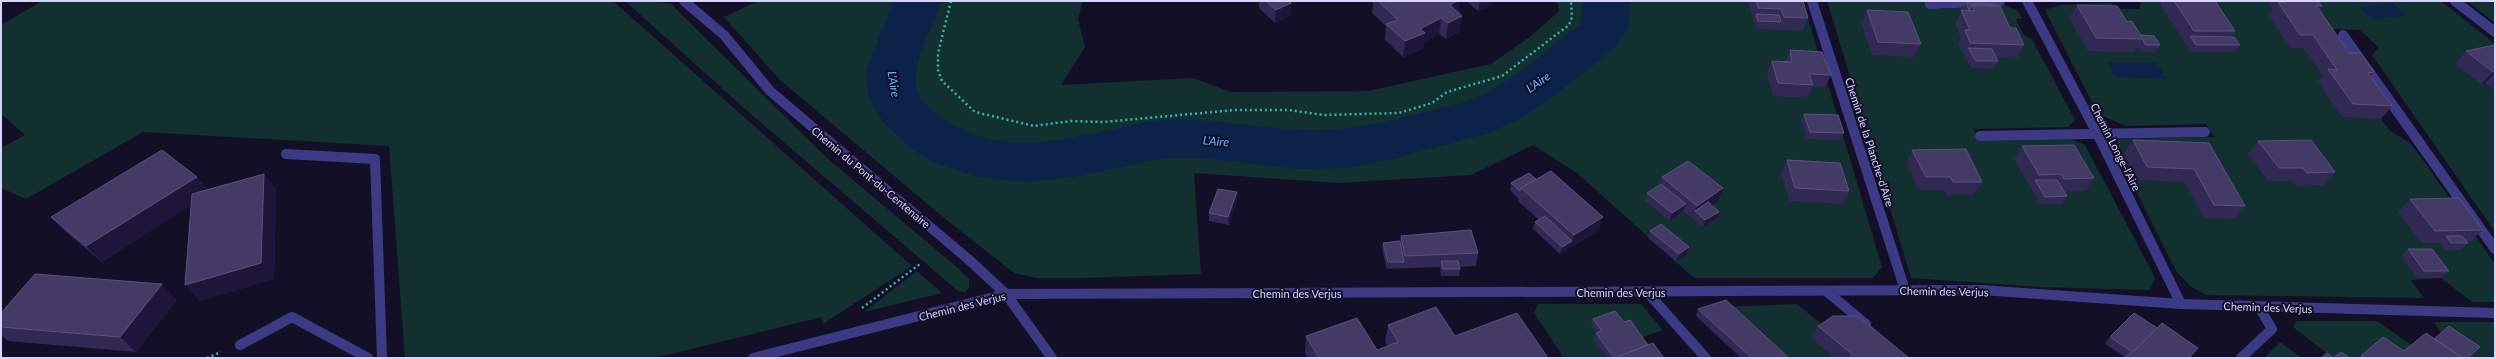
<svg xmlns="http://www.w3.org/2000/svg" width="2496" height="359" viewBox="0 0 2496 359" font-family="Lato,sans-serif">
<rect width="100%" height="100%" fill="#130f26"/>
<path fill="#12302f" d="M42,1h571l299,265 -89,58 -1,-7 -168,41h-249l-16,-212 -246,-14 -117,67 -25,-11v-40l24,-13 -24,-21v-89z
M625,1l45,2 158,156 130,109 11,11v8l-3,5 -8,-1 -34,-29 -180,-154z
M758,1h325l-5,18 7,28 -24,38 132,-7 38,14 137,-1 123,-27 40,-28 28,-25 -2,-10h246l79,266 -9,11h-179l-117,-105 -44,-28 -62,30 -132,8 -145,-10 7,101 -117,4h-48l-22,-5 -71,-56 -163,-137 -56,-63z
M1827,1h109l4,8 64,-4 14,6 4,7 -6,1 7,15 9,5 43,81 -7,7 -94,2 4,12 94,-2 13,6 70,133 -5,12 -109,-3 -130,-9z
M2141,1h300l54,43v188l-123,-177 7,-7 -19,-18 -46,-2 76,103 19,11 17,22 69,100v38h-23l-31,-24 -30,2 13,18 -218,-3 -16,-9 -14,-15 -62,-124 5,-8 95,-2 -8,-13 -80,2 -28,-12 -53,-104 14,-5 52,-2 10,6h18z
M2467,1h28v22z
M917,271l25,22 -78,19z
M1538,304h103l22,26 -26,9 13,19h-86l-30,-45z
M1797,304l29,24 62,30h-105l-60,-51z
M2297,321h80l43,30 21,-18 -7,-11h61v36h-162l-40,-31z
M2280,342l22,16h-38z"/>
<path fill="#0c2248" d="M2392,3l15,12 -34,5 -14,-12z
M2107,62l50,1 9,16 -51,-2z"/>
<g fill="none" stroke-linecap="round" stroke-linejoin="round">
<path fill="#0c2248" fill-rule="evenodd" d="M893,1h48c-6,27 -37,69 -21,96 7,11 23,22 34,28 53,30 109,15 166,3 16,-3 31,-8 48,-8 44,-2 88,8 133,10 48,2 92,-9 139,-22 7,-2 16,-3 23,-5 44,-15 81,-52 118,-79l1,-23h48l-1,25 -13,21 -70,55 -30,19 -28,12 -96,26 -45,9 -49,1 -95,-11h-38l-92,19 -48,5 -48,-5 -42,-14 -23,-14 -28,-26 -15,-24 -3,-27z"/>
<path stroke="#2fb8b0" stroke-width="2.5" stroke-dasharray="2 3" stroke-linecap="butt" d="M951,1l-13,52v17l4,11 33,31 59,14 37,-5 32,1 132,-12h54l34,5 76,-2 33,-10 15,-11 55,-16 67,-51 3,-8 -1,-16
M862,308l58,-44
M207,358l14,-6"/>
<path stroke="#3d3a85" stroke-width="10" d="M1930,4l70,-3
M2343,35l152,214
M1980,136l225,-4
M286,154l89,5 7,199
M1826,291l40,33
M1647,292l59,66
M240,345l52,-28 76,41
M2241,358l31,-29 -13,-22"/>
<path stroke="#3d3a85" stroke-width="10" d="M1812,1l93,289
M2027,1l70,132 84,171
M2455,1l40,31
M753,358l253,-64 976,-4 199,14 314,9"/>
<path stroke="#3d3a85" stroke-width="10" d="M684,1l40,34 46,56 198,168 38,35 46,64"/>
</g>
<path fill="#312854" d="M1259,1h41l-9,4 -1,11 -15,7 -16,-15z
M1373,1h91l-5,2 -1,9 4,4 -3,16 -13,7 -7,-5 -15,8 -1,7 -20,8 -18,-17 1,-14 -14,-13z
M1466,1h26l-1,4 -13,6z
M1748,1h55l5,17 -5,13 -47,-2z
M2162,1h53l20,30 -4,6 9,8 -5,7h-44l-31,-47z
M2267,1h51l4,5 -3,3 30,44 25,19 -3,4 21,30 -11,13 -39,-2 -24,-35 5,-6 -20,-28h-13l-22,-33 4,-6z
M1966,3l28,1 16,24 14,17 -7,13 -21,-1 2,4 -4,8 -22,-1 -8,-13 -6,-12 3,-5 -6,-15z
M2077,5l50,17 14,13 19,10 -5,8 -14,-1 -4,-5 -3,5 -46,-1 -19,-33z
M1867,10l54,34 -7,13 -42,-2 -11,-32z
M2495,45v46l-10,-8 -4,1 -26,-20 11,-13z
M1790,50l41,25 -6,13 -13,-1 -4,11 -35,-2 -6,-23 5,-12h13z
M1804,114l40,19 -4,7 -33,-1 -6,-18z
M2133,140l76,3 36,63 -10,13 -31,-1 -20,-36 -46,-2 -14,-27z
M2258,141l77,31 -11,13 -27,1 -5,-5h-24l-20,-27z
M2022,146l72,32 -9,13 -21,1 3,4 -5,8h-22l-26,-45z
M1912,150l70,32 -8,12 -28,1 -2,-5h-25l-13,-27z
M1787,160l62,31 -6,13 -54,-3 -8,-28z
M264,174l12,16 -2,89 -75,22 -8,-96 -89,57 -35,-29 -16,-16 146,-40 11,13z
M1662,177l61,11 -5,13 -6,4 4,14 -13,8 -20,-16 -13,10 -26,-21 3,-7 12,-8z
M1511,183l88,47 -39,24 -27,-25 2,-7 4,-2 -21,-19 1,-2 -9,-9z
M2410,199l73,31 -13,12h-3l1,1 -7,7h-17l-5,-7h-17l-24,-31z
M1237,200l-8,25 -20,-4v-8z
M1650,231l39,16 -2,8 -11,6 -28,-23z
M1401,236l77,17 -2,13 -17,1 1,2 -1,7h-18l-1,-9 -53,2 -5,-19 1,-7 17,-2z
M2408,249l41,22 -8,7h-24l-16,-22z
M177,300l-41,52 -128,-11 -7,-6v-22z
M1698,309l91,49h-48l-45,-42z
M1593,319l31,3 24,23 16,13h-57l-13,-18 2,-7 -5,-7z
M1388,325l67,11 93,22h-240l-3,-5 1,-17 71,14 11,-4 -3,-4z
M1818,326l91,32h-74l-24,-20z
M2110,337l79,21 -64,-1 -20,-13z"/>
<path fill="#1d163a" d="M1282,1h18l-9,4 -1,11 -15,7 1,-13z
M1451,1h13l-5,2 -2,12 -7,-10z
M1480,1h12l-1,4 -13,6z
M1462,16l-3,16 -13,7 2,-16z
M1441,18l-2,16 -15,8 -1,7 -20,8 2,-16 15,-12z
M2495,71v2l-10,10 -4,1 12,-12z
M264,174l12,16 -2,89 -75,22 -14,-16z
M197,177l13,16 -108,69 -16,-16z
M1723,188l-5,13 -20,13 -3,-3 -3,7 5,-12z
M1237,192v8l-8,25 -1,-8z
M1686,204l-3,7 -13,10 2,-8z
M1719,212l-3,7 -13,8 2,-7z
M1603,217l-4,13 -29,18 4,-13z
M1572,241l-2,7 -10,6 2,-7z
M1689,247l-2,8 -11,6 3,-7z
M162,284l15,16 -41,52 -16,-15z"/>
<path fill="#433a66" stroke="#5a527e" d="M1266,1h22l3,2 -15,7z
M1378,1h79l-7,4 12,11 -14,7 -7,-5 -21,11 5,4 -20,8 -19,-17 12,-4z
M1756,1h47l5,17 -24,-1 -3,-8 -23,-1z
M2174,1h41l20,30h-41z
M2285,1h33l4,5 -6,-1 33,48h11l14,19 -6,1 24,33 -39,-2 -25,-35 9,1 -24,-35h-13l-22,-33 8,1z
M1966,3l28,1 1,2 -23,-1 -3,5z
M1972,5l28,1 10,22h6l8,17 -54,-2 -5,-13h5l-9,-20 14,1z
M2077,5l40,1 10,16 5,-1 11,18 -47,-1z
M1867,10l41,2 13,32 -43,-2z
M1756,14l23,1 2,7 -23,-1z
M2141,35l13,1 6,9h-15z
M2190,36l44,1 6,8h-44z
M2495,45v26l-2,1 -27,-21z
M1968,48l24,1 6,12h-22z
M1790,50l32,2 9,23 -22,-1 4,11 -35,-2 -6,-22 20,1z
M1804,114l34,1 6,18 -34,-1z
M2133,140l76,3 36,63 -31,-1 -20,-36 -47,-2z
M2311,140l24,32 -28,1 -4,-5h-24l-21,-27z
M2074,145l20,33 -30,1 -3,-5 -22,1 -17,-29z
M1966,149l16,33h-29l-2,-5h-25l-14,-27z
M162,150l35,27 -111,69 -35,-29z
M1787,160l53,3 9,28 -54,-3z
M1688,161l35,27 -26,18 -35,-29z
M1551,171l52,46 -29,18 -53,-47z
M1529,173l7,6 -15,9 -1,3 -9,-8z
M264,174l-3,89 -76,22 7,-91z
M2035,180h22l10,16 -22,1z
M1661,184l25,20 -14,9 -25,-20z
M1218,189l19,3 -9,25 -19,-4z
M2459,198l24,32 -48,1 -25,-32z
M1708,202l11,10 -14,8 -10,-9z
M1545,216l27,25 -10,6 -27,-25z
M1661,224l28,23 -10,7 -29,-23z
M1471,230l7,23 -73,3 -4,-20z
M2446,236h16l6,7h-17z
M1400,241l4,21h-16l-5,-19z
M2408,249h24l17,22h-25z
M1441,261h17l2,8h-17z
M35,274l127,10 -42,53 -119,-10v-14z
M1726,300l63,58h-37l-54,-49z
M1436,307l19,29 62,-23 31,45h-229l-13,-22 51,-18 20,32 21,-8 -10,-17z
M1615,311l9,11 6,-2 18,25 -29,11 -1,2h-4l-18,-25 6,-2 -9,-12z
M2134,313l23,15 -19,19 -6,5 -22,-15z
M1833,316h25l51,42h-60l4,-3 -35,-29z
M2162,323l36,25 -9,10h-65l14,-11z
M2449,326l31,21 -12,11h-5l-29,-19z
M2426,333l37,25h-100l-2,-2 22,-19 21,14z
M1653,343l11,15h-44l-1,-2z
M2341,352l9,6h-17z
M2327,353l6,5h-12z"/>
<g text-anchor="middle" dominant-baseline="central" stroke-width="4" stroke-linejoin="round" paint-order="stroke">
<g font-size="11" fill="#d9d4ff" stroke="#130f26">
<text transform="translate(1870 142) rotate(72)">Chemin de la Planche-d'Aire</text>
<text transform="translate(2116 147) rotate(63)">Chemin Longe-l'Aire</text>
<text transform="translate(871 177) rotate(40)">Chemin du Pont-du-Centenaire</text>
<text transform="translate(1944 291) rotate(1)">Chemin des Verjus</text>
<text x="1621" y="292">Chemin des Verjus</text>
<text x="1297" y="293">Chemin des Verjus</text>
<text transform="translate(962 306) rotate(-14)">Chemin des Verjus</text>
<text transform="translate(2268 307) rotate(2)">Chemin des Verjus</text>
</g>
<g font-size="12" font-style="italic" fill="#62b6ff" stroke="#130f26">
<text transform="translate(1538 82) rotate(-35)">L'Aire</text>
<text transform="translate(894 84) rotate(81)">L'Aire</text>
<text transform="translate(1216 141) rotate(5)">L'Aire</text>
</g>
</g>
<rect width="2496" height="359" fill="none" stroke="#d9d4ff" stroke-width="4"/>
</svg>
